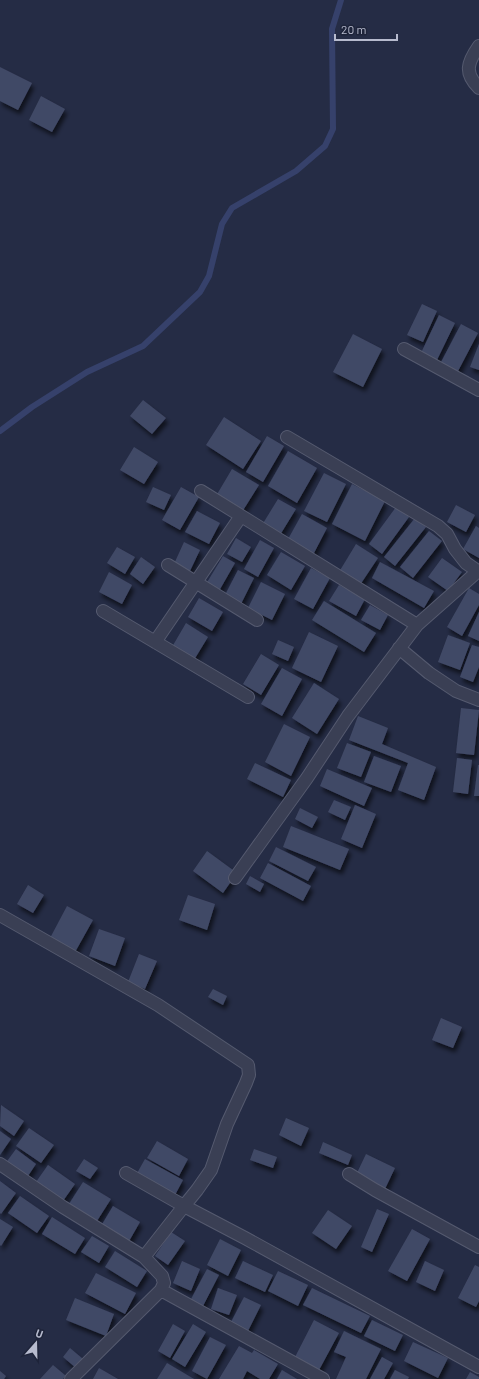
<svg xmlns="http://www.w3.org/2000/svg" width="479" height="1379" viewBox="0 0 479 1379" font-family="Barlow,sans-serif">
<defs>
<filter id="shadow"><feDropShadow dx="2.5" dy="4.5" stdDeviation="2" flood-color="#0009"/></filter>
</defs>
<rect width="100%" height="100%" fill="#252c45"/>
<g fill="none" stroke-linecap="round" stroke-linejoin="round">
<path stroke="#36416b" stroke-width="6" d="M0,431l32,-24 55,-35 56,-26 57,-54 9,-16 13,-52 10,-16 64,-37 29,-25 8,-17 -1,-100 9,-29"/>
</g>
<path fill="#414966" filter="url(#shadow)" d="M0,67l32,16 -14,27 -18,-9z
M41,96l24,13 -13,23 -23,-12z
M422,304l15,7 -14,31 -16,-7z
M439,315l16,8 -18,37 -16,-7z
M461,324l17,9 -22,42 -17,-9z
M353,334l29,15 -19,38 -30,-15z
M479,344v26l-9,-3z
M143,400l23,18 -14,16 -22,-18z
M224,417l37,24 -18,28 -37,-24z
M267,436l17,10 -21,36 -17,-10z
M134,447l24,15 -14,22 -24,-14z
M288,451l29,17 -20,35 -29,-17z
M232,469l27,16 -17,27 -26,-16z
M324,473l22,11 -19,38 -23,-11z
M352,484l33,17 -20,40 -33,-17z
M153,487l18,8 -7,15 -18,-8z
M181,487l18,10 -19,33 -18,-10z
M278,499l18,10 -16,26 -18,-10z
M456,505l19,10 -9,17 -19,-10z
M396,507l13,10 -27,37 -13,-10z
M197,511l23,12 -11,21 -24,-12z
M302,514l25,14 -14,27 -26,-14z
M415,518l11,9 -31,39 -11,-9z
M476,526l3,2v30l-16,-9z
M429,531l13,10 -29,37 -13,-11z
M236,538l15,9 -9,15 -15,-8z
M260,540l14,8 -16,29 -14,-8z
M184,542l16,8 -10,21 -16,-7z
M356,544l22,14 -18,27 -21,-13z
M117,547l18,10 -10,17 -18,-11z
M281,552l24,14 -14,24 -24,-15z
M223,556l12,7 -16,28 -13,-7z
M141,557l14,10 -12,17 -13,-10z
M442,558l20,14 -14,19 -20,-14z
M380,562l54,29 -10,17 -52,-30z
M311,568l19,10 -17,31 -19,-10z
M238,570l16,8 -13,26 -16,-9z
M109,572l23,13 -10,19 -23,-12z
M261,582l24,12 -13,26 -24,-12z
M339,585l26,14 -9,17 -27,-15z
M469,588l10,6v11l-17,31 -15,-9z
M199,598l24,14 -11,19 -24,-14z
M324,601l52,32 -12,19 -52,-32z
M370,605l18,10 -8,15 -19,-10z
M479,612v29l-11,-5z
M186,623l22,14 -14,23 -22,-13z
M309,632l29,14 -17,36 -29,-14z
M448,635l22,8 -10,27 -22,-8z
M278,640l16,7 -6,14 -16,-7z
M472,645l7,2v20l-6,15 -13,-5z
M261,654l18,11 -18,30 -18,-11z
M282,668l20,11 -20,37 -21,-12z
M314,683l25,16 -22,35 -25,-16z
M461,708l18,2 -5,45 -18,-2z
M358,716l30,12 -6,16 54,23 -12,33 -26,-10 10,-27 -59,-23z
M284,724l26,13 -19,39 -26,-14z
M347,743l24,9 -10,25 -24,-9z
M374,756l27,10 -10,26 -27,-10z
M457,758l15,2 -4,34 -15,-2z
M255,763l36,17 -8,17 -36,-18z
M478,765h1v31h-5z
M327,769l45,19 -8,18 -44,-20z
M334,800l17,7 -6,13 -17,-8z
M355,805l21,9 -14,34 -21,-9z
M300,808l18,9 -6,11 -17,-9z
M291,826l58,23 -9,21 -57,-23z
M276,847l40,20 -8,14 -39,-20z
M207,851l30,22 -14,20 -30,-22z
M268,863l43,23 -8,15 -43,-23z
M250,876l14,8 -4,8 -14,-8z
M28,885l16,10 -11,18 -16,-9z
M188,895l27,9 -8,26 -28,-10z
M67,906l26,14 -19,34 -25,-14z
M99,929l26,9 -10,28 -26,-10z
M139,954l18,7 -12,28 -17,-7z
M213,989l14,7 -4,9 -15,-8z
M441,1018l21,9 -9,21 -21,-8z
M1,1105l23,16 -10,15 -14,-10z
M286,1118l23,10 -8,18 -22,-11z
M29,1128l25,17 -13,18 -25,-17z
M0,1131l11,8 -11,16z
M157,1141l31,18 -9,17 -32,-18z
M323,1142l29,13 -4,10 -29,-12z
M16,1149l20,15 -10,15 -21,-15z
M254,1149l23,8 -4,11 -23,-8z
M366,1154l29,14 -10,21 -29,-14z
M84,1159l14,9 -8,11 -14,-8z
M145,1159l38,21 -9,17 -38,-22z
M48,1165l27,19 -12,17 -27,-19z
M0,1181l16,12 -15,21 -1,-1z
M83,1182l28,17 -14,22 -28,-17z
M20,1196l29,20 -12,17 -29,-20z
M113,1206l27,16 -12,21 -27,-17z
M377,1209l12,5 -17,38 -11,-5z
M328,1210l24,16 -16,23 -24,-16z
M52,1217l33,21 -10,16 -33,-20z
M0,1219l13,8 -12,19 -1,-1z
M412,1229l18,10 -23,42 -19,-10z
M171,1232l14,9 -17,24 -13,-9z
M92,1236l17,10 -10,17 -18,-11z
M220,1239l21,11 -13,26 -21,-11z
M115,1251l32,20 -10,16 -32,-20z
M182,1261l18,8 -9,22 -18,-8z
M243,1261l30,14 -8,17 -30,-14z
M425,1261l19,9 -9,21 -19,-9z
M475,1265l4,2v34l-3,6 -18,-9z
M207,1269l12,6 -17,33 -12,-7z
M278,1271l30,14 -10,21 -30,-15z
M96,1273l40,20 -11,21 -40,-21z
M218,1288l19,7 -8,20 -18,-6z
M312,1288l58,28 -9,17 -58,-28z
M244,1297l17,8 -14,28 -17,-9z
M75,1298l39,16 -8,22 -40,-16z
M314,1320l25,13 -21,39 -24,-13z
M372,1320l31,15 -8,16 -31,-15z
M173,1324l12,7 -15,27 -12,-7z
M193,1324l13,8 -21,35 -13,-8z
M344,1331l37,18 -15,30h-30l10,-22 -12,-5z
M210,1337l16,8 -19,34 -15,-8z
M413,1342l35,16 -10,20 -34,-17z
M239,1346l13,7 2,-3 24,14 -9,15h-9l-13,-8 -4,8h-24z
M70,1348l13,11 -7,9 -13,-11z
M382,1357l11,6 -9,16h-14z
M167,1363l27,16h-37z
M53,1365l13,11 -3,3h-23z
M99,1368l19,11h-25z
M282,1370l15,9h-20z
M395,1370l14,7 -1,2h-18z
M0,1371l6,5 -2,3h-4z
M470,1372l9,5v2h-13z"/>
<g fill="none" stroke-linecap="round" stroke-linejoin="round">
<defs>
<path id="street" d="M479,46c-12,17 -15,27 0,42
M404,349l75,41
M287,437l151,89 9,8 8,15 11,14 13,9
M201,491l216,134
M168,565l89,55
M103,611l145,86
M155,642l86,-126
M399,648l30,25 27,18 23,9
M235,878l72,-100 41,-62 69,-91 60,-53
M0,915l158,90 90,60 1,10 -3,8 -19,41 -16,46 -14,20 -13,16 61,32 234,129
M0,1164l63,43 81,50 18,19 2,7 -3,7 -90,89
M126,1173l58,33 -40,51
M349,1174l26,16 104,57
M161,1290l162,89"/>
</defs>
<use href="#street" stroke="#555a6f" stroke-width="14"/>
<use href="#street" stroke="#3a3f54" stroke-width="12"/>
</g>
<g transform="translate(36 1343) rotate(20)" stroke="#1e243a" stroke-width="3" paint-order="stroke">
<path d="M0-3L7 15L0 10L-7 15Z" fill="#b7bbce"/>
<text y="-6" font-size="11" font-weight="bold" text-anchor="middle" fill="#b7bbce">U</text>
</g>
<path d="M335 34v6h62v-6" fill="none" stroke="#b7bbce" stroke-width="2"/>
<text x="341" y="34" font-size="12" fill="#b7bbce" stroke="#1e243a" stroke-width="3" paint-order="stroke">20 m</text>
</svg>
